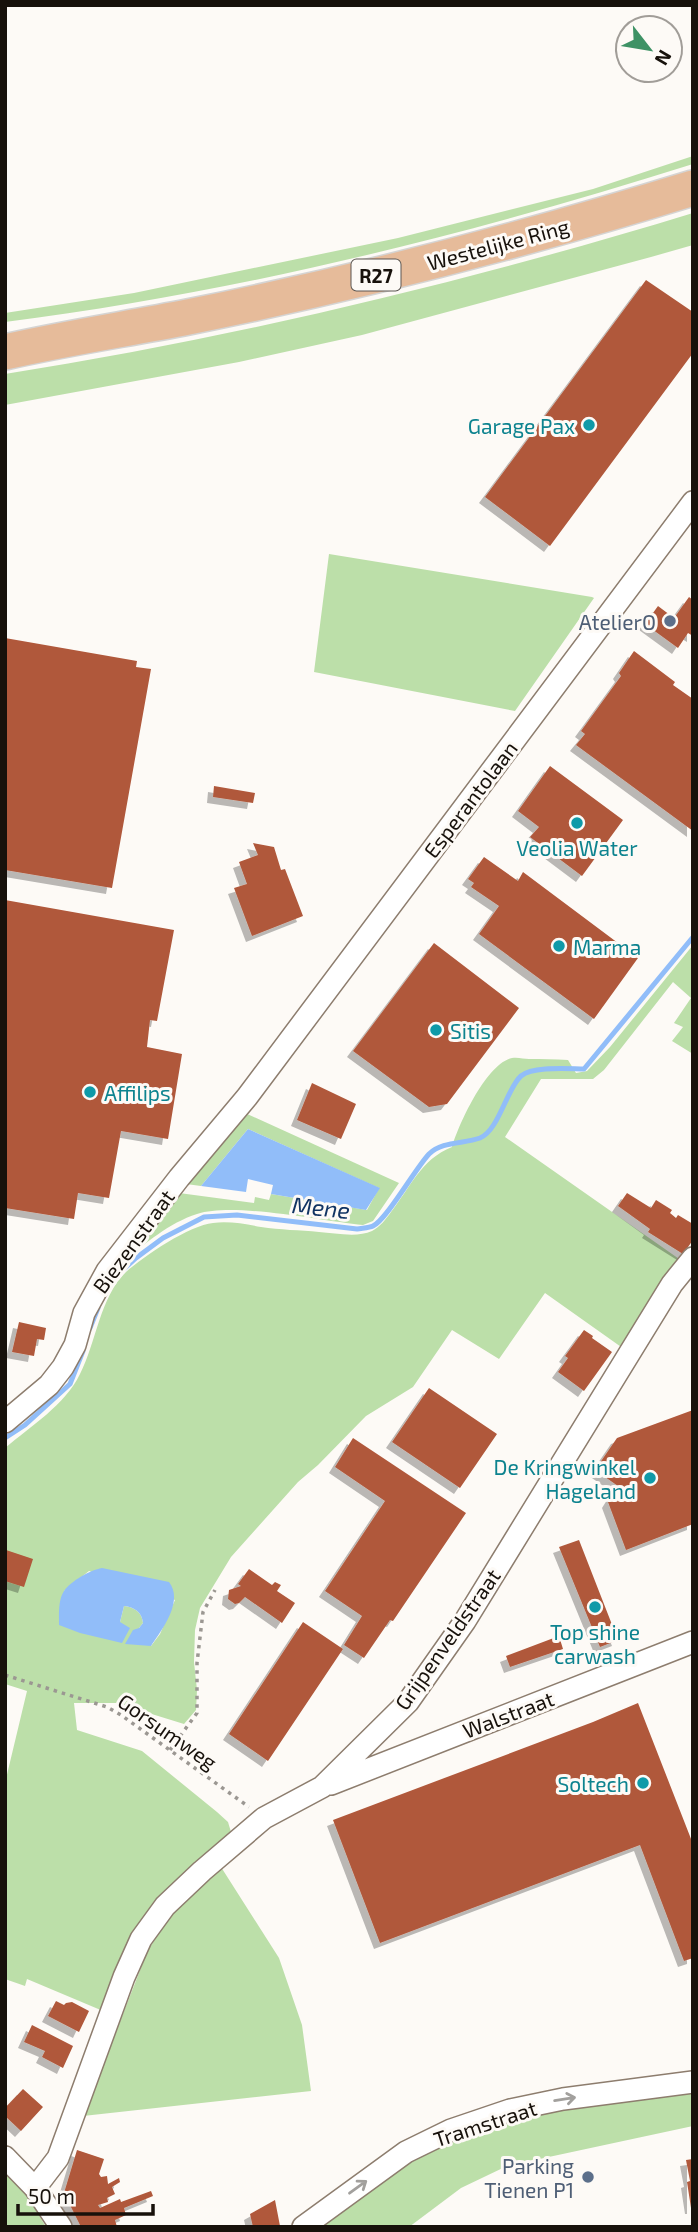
<svg xmlns="http://www.w3.org/2000/svg" width="698" height="2232" viewBox="0 0 698 2232" font-family="'Exo 2',sans-serif">
<defs>
<filter id="shadow"><feDropShadow dx="-6" dy="6" stdDeviation="0" flood-color="#0004"/></filter>
</defs>
<rect width="100%" height="100%" fill="#fdfaf6"/>
<path fill="#bcdfa9" fill-rule="evenodd" d="M693,156v8c-224,71 -454,128 -688,158v-9l129,-20 264,-55 195,-49z
M693,213v32l-42,12 -289,78 -123,27 -234,43v-31c233,-37 462,-92 688,-161z
M329,554l263,43 2,1 -79,113 -201,-39z
M693,945v109l-21,-13 11,-14 -9,-4 17,-25 -18,-16 -69,88 -11,9h-52l-36,58 177,124 -58,88 -79,-56 -46,66 -47,-29 -39,57 -47,29 -48,49 -20,17 -67,75 -31,51 -5,22 -1,32 3,28 -1,20 -12,14 -68,-21h-42l3,27 65,21 75,61 11,10 3,10 -11,16 -42,37 -75,126 -76,-32 -2,7 -20,-7v-196l22,-92 -22,-7v-236c26,-22 60,-43 75,-74 16,-31 20,-77 46,-102 18,-16 64,-47 87,-49 16,-2 32,1 48,4 19,3 39,3 58,5 16,1 38,6 53,-1 8,-4 14,-12 19,-19 19,-24 30,-53 61,-65 7,-23 34,-83 60,-89 6,-1 12,1 17,1 13,0 26,0 39,1l8,13 11,-2 23,-24zM89,1571l86,29 -15,34 -9,12 -12,-18 4,-5c-1,-11 -9,-16 -19,-17l-4,16 -56,-31z
M245,1113l154,70 -26,38 -10,4c-43,-4 -128,-23 -166,-11 -28,9 -51,29 -73,47l55,-68 75,10 1,-6 14,3 2,-6 96,16 12,-22 -131,-59 -47,57 -15,-2z
M221,1867l58,91 23,67 9,66 -228,25 65,-166 29,-44z
M693,2092v34l-186,40 -46,22 -52,39h-90l61,-49 59,-35 89,-28z
M5,2169l12,10 29,48h-41z"/>
<path fill="#91bdf9" d="M248,1129l132,59 -14,22 -95,-16 2,-9 -25,-6 -2,13 -45,-6z
M102,1568l67,14c15,19 -7,48 -18,64l-26,-2 8,-14 6,-2 4,-5c-1,-11 -9,-16 -19,-17l-4,16 10,6 -8,15 -42,-10 -21,-8c0,-10 -1,-25 5,-34 7,-10 26,-21 38,-23z"/>
<g fill="none" stroke-linecap="round" stroke-linejoin="round">
<path stroke="#91bdf9" stroke-width="5" d="M114,1278l22,-20 27,-20 41,-21 33,-2 120,14c5,-1 12,-1 16,-3 14,-7 42,-57 56,-72 13,-13 35,-10 51,-16 19,-8 27,-50 41,-62 12,-10 48,-7 63,-7l109,-132
M90,1328l8,-20
M5,1438l20,-13 45,-41 13,-33"/>
</g>
<path fill="#b0583b" filter="url(#shadow)" d="M646,280l47,32v41l-143,193 -65,-49z
M689,597l4,3v36l-5,-3 -10,15 -33,-24 13,-18 16,12z
M5,638l132,23 -1,6 15,2 -39,219 -107,-18z
M634,651l41,31 -2,3 20,14v132l-117,-86 9,-11 -4,-3 40,-55 -2,-3z
M550,766l73,54 -41,56 -52,-39 9,-10 -21,-16z
M214,786l41,7 -2,10 -40,-6z
M253,843l21,4 7,23 4,-1 18,47 -51,20 -18,-48 13,-4 -8,-22 19,-7z
M484,857l34,24 5,-9 115,86 -44,61 -115,-85 20,-28 -28,-19 3,-4 -6,-4z
M5,900l169,30 -17,91 -7,-1 -3,27 35,7 -14,85 -47,-8 -12,67 -31,-5 -4,26 -69,-11z
M434,943l85,65 -72,96 -18,3 -76,-56z
M312,1083l44,21 -15,35 -44,-19z
M627,1193l24,15 5,-8 16,10 -2,3 6,5 2,-3 15,9v16l-10,14 -35,-22 2,-3 -32,-23z
M19,1322l27,6 -2,12 -7,-1 -3,17 -22,-4z
M584,1330l9,6 -1,2 20,14 -28,39 -26,-19 10,-14 -3,-2z
M429,1388l68,46 -37,54 -68,-46z
M693,1410v114l-67,26 -18,-48 10,-16 -23,-16 22,-32z
M353,1438l113,75 -73,108 -3,-1 -26,38 -20,-13 18,-29 -37,-25 60,-90 -50,-34z
M579,1540l39,100 -18,7 -41,-100z
M6,1550l27,9 -9,28 -19,-6z
M249,1569l23,16 3,-3 6,3 -4,6 18,12 -13,20 -37,-26 -6,6 -4,1 -7,-5 1,-9 12,-4 -3,-2z
M303,1622l40,27 -75,112 -39,-27z
M559,1636l4,13 -53,18 -4,-11z
M638,1703l55,141v114l-9,3 -44,-116 -260,98 -47,-123 260,-98z
M56,2001l8,4 2,-2 6,-1 17,9 -10,21 -31,-16z
M32,2025l41,21 -10,22 -21,-11 3,-6 -21,-9z
M23,2089l20,18 -22,24 -16,-15v-8z
M77,2150l27,9 -5,15 2,3 6,-1 1,8 11,-6 1,4 -8,5 3,7 -8,4 1,4 -10,3 2,3 20,-9 1,3 30,-11 2,5 -29,12 2,7 -11,5 2,7h-36l-17,-34z
M693,2159v49h-2l-4,-26 3,-1 -4,-21z
M275,2200l5,26 -27,1 -3,-13z"/>
<g fill="none" stroke-linecap="round" stroke-linejoin="round">
<defs>
<path id="minor" d="M5,1422l44,-37 14,-18 12,-22 9,-32 23,-42 72,-93 68,-81 446,-595
M331,1784l362,-142
M5,2157l30,31 26,39
M35,2188l23,-30 66,-181 17,-38 24,-33 37,-35 62,-53 58,-31 86,-85 57,-81 207,-337 21,-26
M303,2227l103,-75 45,-22 59,-20 53,-11 130,-17"/>
<path id="primary" d="M5,352c61,-14 122,-23 183,-35 170,-34 339,-78 505,-129"/>
</defs>
<use href="#minor" stroke="#8d7d6e" stroke-width="24"/>
<use href="#primary" stroke="#d5d4d3" stroke-width="38"/>
<path stroke="#9b9792" stroke-width="3.5" stroke-dasharray="3.5 5" stroke-linecap="butt" d="M5,1675l102,32 14,8 128,92
M170,1750l27,-37v-50l6,-51 12,-22"/>
<use href="#minor" stroke="#fff" stroke-width="21"/>
<use href="#primary" stroke="#e6bb9a" stroke-width="35"/>
</g>
<defs><path id="oneway-shaft" d="M-6 0H5M1.5-3L5.5 0L1.5 3" fill="none" stroke-width="1.6" stroke-linecap="round" stroke-linejoin="round" transform="scale(1.75)"/></defs>
<g stroke="#a2a09d">
<use href="#oneway-shaft" transform="translate(565 2099) rotate(-9)"/>
<use href="#oneway-shaft" transform="translate(358 2187) rotate(-36)"/>
</g>
<g fill="#0f9aa8" stroke="#fdfaf6" stroke-width="2.5">
<circle cx="589" cy="425" r="7"/>
<circle cx="577" cy="823" r="7"/>
<circle cx="559" cy="946" r="7"/>
<circle cx="436" cy="1030" r="7"/>
<circle cx="90" cy="1092" r="7"/>
<circle cx="650" cy="1478" r="7"/>
<circle cx="595" cy="1607" r="7"/>
<circle cx="643" cy="1783" r="7"/>
</g>
<g fill="#5c6f8a" stroke="#fdfaf6" stroke-width="2.5">
<circle cx="670" cy="621" r="7"/>
<circle cx="588" cy="2177" r="7"/>
</g>
<g text-anchor="middle" dominant-baseline="central" stroke-width="6" stroke-linejoin="round" paint-order="stroke">
<rect fill="#fdfaf6" stroke="#5c5752" stroke-width="2" x="351.5" y="259.5" width="49" height="31" rx="5"/>
<g font-size="19" font-weight="bold" fill="#17110b">
<text x="376" y="275">R27</text>
</g>
<g font-size="21" fill="#17110b" stroke="#fdfaf6">
<text transform="translate(498 244) rotate(-15)">Westelijke Ring</text>
<text transform="translate(470 799) rotate(-53)">Esperantolaan</text>
<text transform="translate(133 1241) rotate(-54)">Biezenstraat</text>
<text transform="translate(447 1639) rotate(-55)">Grijpenveldstraat</text>
<text transform="translate(508 1714) rotate(-21)">Walstraat</text>
<text transform="translate(168 1731) rotate(35)">Gorsumweg</text>
<text transform="translate(485 2123) rotate(-18)">Tramstraat</text>
</g>
<g font-size="21" fill="#0d838f" stroke="#fdfaf6" text-anchor="end">
<text x="575" y="425">Garage Pax</text>
<text x="577" y="847" text-anchor="middle">Veolia Water</text>
<text x="573" y="946" text-anchor="start">Marma</text>
<text x="450" y="1030" text-anchor="start">Sitis</text>
<text x="104" y="1092" text-anchor="start">Affilips</text>
<text x="636" y="1466">De Kringwinkel<tspan x="636" dy="24">Hageland</tspan></text>
<text x="595" y="1631" text-anchor="middle">Top shine<tspan x="595" dy="24">carwash</tspan></text>
<text x="629" y="1783">Soltech</text>
</g>
<g font-size="21" fill="#4e5e75" stroke="#fdfaf6" text-anchor="end">
<text x="656" y="621">AtelierO</text>
<text x="574" y="2165">Parking<tspan x="574" dy="24">Tienen P1</tspan></text>
</g>
<g font-size="23" font-style="italic" fill="#113463" stroke="#fdfaf6">
<text transform="translate(321 1207) rotate(6)">Mene</text>
</g>
</g>
<rect width="698" height="2232" fill="none" stroke="#17110b" stroke-width="14"/>
<g transform="translate(649 49) rotate(121)"><circle r="33" fill="#fdfaf6" stroke="#a19d98" stroke-width="2"/>
<path d="M0-5L12 26L0 18L-12 26Z" fill="#3e9265"/>
<text y="-10" font-size="19" font-weight="bold" text-anchor="middle" fill="#17110b">N</text>
</g>
<path d="M18 2204v10h135v-10" fill="none" stroke="#17110b" stroke-width="3.5"/>
<text x="28" y="2204" font-size="21" fill="#17110b" stroke="#fdfaf6" stroke-width="5" paint-order="stroke">50 m</text>
</svg>
